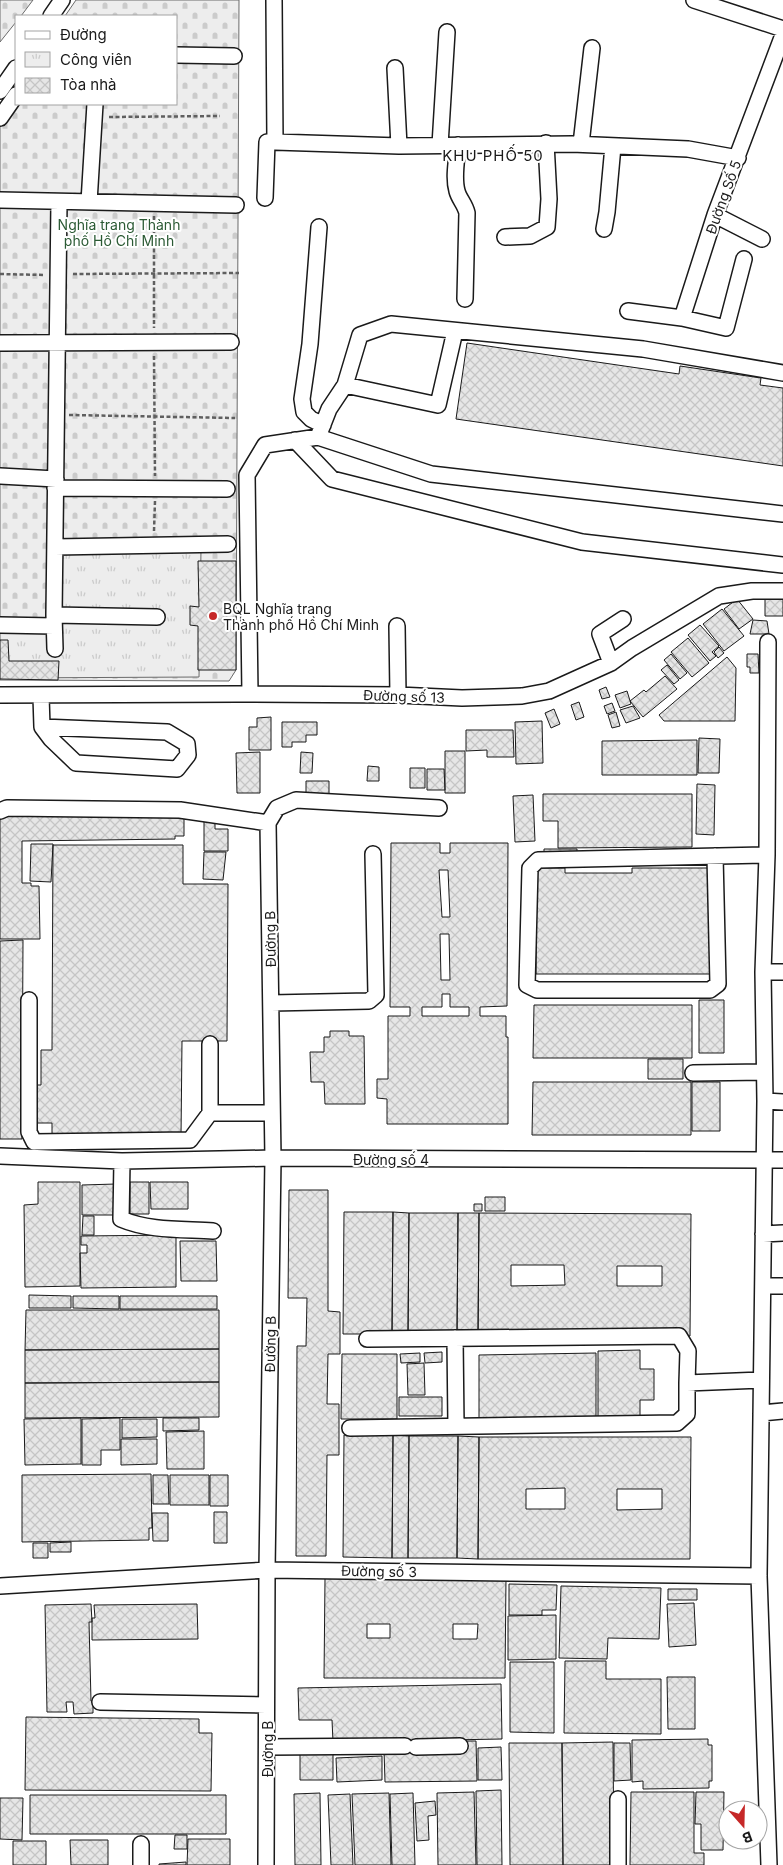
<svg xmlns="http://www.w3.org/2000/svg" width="783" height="1865" viewBox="0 0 783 1865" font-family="Inter,sans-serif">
<defs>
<pattern id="cemetery-stones" width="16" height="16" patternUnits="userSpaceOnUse" patternTransform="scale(1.25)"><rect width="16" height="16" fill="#ededed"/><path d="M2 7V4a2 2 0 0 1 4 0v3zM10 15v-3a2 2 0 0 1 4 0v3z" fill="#cbcbcb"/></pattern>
<pattern id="park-tufts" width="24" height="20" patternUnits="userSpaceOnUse" patternTransform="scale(1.25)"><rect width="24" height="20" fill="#ededed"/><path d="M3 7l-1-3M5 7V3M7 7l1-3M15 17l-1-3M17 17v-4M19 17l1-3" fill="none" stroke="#cbcbcb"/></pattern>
<pattern id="building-cross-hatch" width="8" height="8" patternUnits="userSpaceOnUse" patternTransform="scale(1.25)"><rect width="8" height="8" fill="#e6e6e6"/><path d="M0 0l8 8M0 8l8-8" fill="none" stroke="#c5c5c5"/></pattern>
</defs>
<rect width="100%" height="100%" fill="#fff"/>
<path fill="url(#cemetery-stones)" stroke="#6a6a6a" d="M0,0h33l-12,16h-5v6l-16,20z
M76,0h163l-3,670 -7,11 -229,-1v-571l16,-23v18h160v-88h-111z"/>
<path fill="url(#park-tufts)" stroke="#6a6a6a" d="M49,550h152l-2,127 -199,1v-47h45z"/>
<path fill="url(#building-cross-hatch)" stroke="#1a1a1a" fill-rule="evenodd" d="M467,343l212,31 1,-8 81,12 -1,7 23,3v78l-327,-47z
M198,561h38v109h-38v-44l-8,-1v-19l9,1z
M783,598v18h-18v-17z
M737,599l16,20 -14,10 -15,-20z
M722,609l22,27 -20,15 -21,-27z
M753,620l14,1 2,13h-19z
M700,625l19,21 -7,6 4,4 -6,5 -22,-26z
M688,638l21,25 -17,14 -21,-25z
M0,640h8l1,21h50l-1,19 -58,-1z
M719,647l5,6 -6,5 -4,-6z
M671,654l16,19 -7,6 -16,-19z
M747,654h11l1,19h-9v-6h-3z
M727,657l9,11 -1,53h-71l-5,-6z
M667,665l12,15 -5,4 -13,-14z
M665,676l12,13 -34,28 -13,-16 14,-11 2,2z
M606,687l4,10 -8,2 -3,-9z
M627,691l4,13 -11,4 -5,-13z
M579,702l5,15 -8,3 -5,-15z
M612,703l3,8 -8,3 -3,-8z
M633,706l7,12 -14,5 -6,-13z
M554,709l6,15 -9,4 -6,-15z
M616,712l4,14 -8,2 -4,-13z
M271,717v33h-22v-23h8v-9z
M542,721l1,42 -27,1 -1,-42z
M282,722h35v13h-11v7h-14v5h-10z
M466,730h47l1,27h-27v-7l-21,1z
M699,738l21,1 -1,34h-21z
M697,740v35h-95v-34z
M445,751h20v42h-20z
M260,752v41h-23l-1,-40z
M301,752l12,1 -1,20h-12z
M368,766l11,1v14h-12z
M410,768h15v20h-15z
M427,769h17l1,21h-18z
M306,781h23v13h-23z
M697,784l18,1 -1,50 -18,-1z
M543,794h149v53l-134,1v-27h-15z
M533,795l2,46 -20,1 -2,-46z
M184,809v27h-9v3l-153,2v42h9v3h8l1,53h-40v-128z
M204,820l11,1v8h13v22h-24z
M391,843h49v10h10v-10h58l-1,163 -27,1v9h26v21h2v87h-121v-25l-10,-1v-19h11v-63h22v-9h-20zM439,870h9l2,47h-8zM440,934h9l1,46h-9zM442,994h8v13h19v9h-47v-9h20z
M31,844h22l-2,38 -21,-1z
M53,845h130v39h45l-1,157h-45l-1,96h-129v-14h-17v-38h6v-35h11z
M544,849h33v10h-33z
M204,852h22l-3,28 -20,-1z
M536,868h29v5h67v-5h79v106h-175z
M23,940l-1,199h-22v-198z
M699,1000h25v53h-25z
M534,1005h158v53h-159z
M330,1031h19v5h15l1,68h-40l-1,-22h-13l-1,-30h14v-15h6z
M648,1059h35v20h-35z
M533,1082h158v53h-159z
M692,1082h28v49h-28z
M38,1182h42v104l-55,1 -1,-82 14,-1z
M130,1182h19v32h-19z
M150,1182h38v27h-37z
M116,1184v31h-34v-30z
M289,1190h39v121l12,1v42h-12l-1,50h12v51h-12l-1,101h-30l1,-210h9l1,-48h-19z
M485,1197h20v14h-20z
M474,1204h8v7h-8z
M344,1212h49l-1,122h-49z
M393,1212l16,1 -1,122 -16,-1z
M409,1213h49l-1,122h-49z
M458,1213h21l-1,123 -21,-1z
M479,1213l212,1 -1,122h-212zM511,1265h53l1,20 -54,1zM617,1266h45v20h-45z
M83,1216h11v19h-12z
M176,1235v52l-95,1 -1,-35h7v-8h-6v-9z
M180,1241h36l1,40h-36z
M29,1295l42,1v12h-42z
M73,1296h46v13l-46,-1z
M120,1296h97v13h-97z
M26,1310h193v39l-194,1z
M219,1349v33l-194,1v-33z
M640,1350v19h14v31h-14v19h-42v-68z
M442,1352v10l-17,1 -1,-10z
M420,1353v9l-19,1 -1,-9z
M596,1353v69l-117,2v-69z
M342,1354h55v65h-56z
M424,1363l1,32h-17l-1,-31z
M219,1382v35l-194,1v-35z
M399,1397h43v19h-43z
M81,1418v46l-56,1 -1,-46z
M120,1418v32h-19v15h-19v-46z
M163,1418h36v12l-36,1z
M122,1419h35v18l-35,1z
M204,1431v38h-37l-1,-37z
M344,1435h49l-1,123 -49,-1z
M393,1435l16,1 -1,122h-16z
M409,1436h49l-1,122h-49z
M458,1436l21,1 -1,122 -21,-1z
M479,1437h212l-1,122h-212zM565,1488v21h-39v-20zM617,1489h45v20l-45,1z
M121,1439h36v25l-36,1z
M151,1474l1,54h-3v12l-127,2v-67z
M153,1475h15l1,29h-16z
M170,1475h39v30h-39z
M210,1475h18v31h-18z
M214,1512h13v31h-13z
M152,1513h16v28h-15z
M71,1542v10h-21v-9z
M33,1543h15v15h-15z
M325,1578h181l-1,100h-181zM367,1624h23v14h-23zM453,1624h25l-1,15h-24z
M509,1584l48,1 -1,25h-14v5h-33z
M561,1586l100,2 -2,51 -51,-1 -1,21 -48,-1z
M668,1589h29v11h-29z
M694,1603l2,42 -27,2 -2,-43z
M91,1604l1,18h-3l2,79h2v12l-19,1 -1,-12h-7l1,10h-20l-2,-107z
M197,1604l1,35 -106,1v-22h3l-1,-13z
M556,1615v44l-48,1v-44z
M565,1661h41v18h55v55l-97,-1z
M510,1662h44v71l-44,-1z
M667,1677h28v52h-27z
M501,1684l1,55 -169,3 -1,-22h-33l-1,-32z
M26,1717l173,2v14h13l-1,58 -186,-1z
M708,1739v6h4v36h-3v7l-66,1v-8l-11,1v-42z
M463,1741h13l1,40 -92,1 -1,-32z
M613,1742l1,123h-51l-1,-122z
M509,1743h53l1,122h-53z
M614,1743h16l1,37 -17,1z
M501,1747l1,33h-24v-32z
M300,1750h33v30h-33z
M382,1756v24l-45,2 -1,-24z
M501,1790l1,75h-25l-1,-74z
M474,1792l2,73h-38l-1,-72z
M631,1792h63v61h10v12h-74z
M696,1792h28l-1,58h-22v-26h-6z
M320,1793l1,72h-26l-1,-71z
M389,1793l2,72h-36l-3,-71z
M413,1793l2,72h-23l-2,-71z
M350,1794l3,71h-22l-3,-70z
M30,1795h196v39h-196z
M0,1798h23l-1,42 -22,-1z
M435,1801l1,14 -8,1 1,24 -12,1 -2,-38z
M175,1835h12v14h-13z
M188,1839h42v26h-43z
M70,1840h38v25h-37z
M13,1841h33v24h-33z
M186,1862v3h-27v-1z"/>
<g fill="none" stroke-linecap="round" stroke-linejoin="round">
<defs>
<path id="minor" d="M274,0l1,142 124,4 173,-2 116,5 50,9
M694,0l89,29
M51,16l11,-16
M176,55l58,1
M395,68l4,78
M0,91l16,-23
M0,118l16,-23
M581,144l11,-96
M440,145l7,-113
M458,145c-1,14 -5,32 -1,46 2,8 8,13 10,22l-2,86
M265,198l2,-56h8
M0,200l236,5
M89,202l6,-98
M715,215l47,24
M319,227l-9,117 -8,55 2,13 7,7 12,6
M604,229l3,-17 6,-66
M505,237l25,-1 17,-9 2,-28 -3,-56
M744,259l-18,69 -44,-10 33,-103 68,-180
M628,311l54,7
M0,343l231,-1
M345,385l93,20 17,-74
M318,437l11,-28 16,-24 15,-50 31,-11 252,25 140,24
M295,440l37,39 250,63 201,23
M0,476l56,3
M55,488l172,1
M55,547l173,-3
M54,615l103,2
M0,625l54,1
M397,626l1,69
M768,642l-1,213 -4,117 2,129 -6,475 10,289
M55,649l-1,-34 5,-413
M611,663l-11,-29 23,-15
M250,694l-3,-219 18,-30 53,-8 113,37 352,40
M0,695l237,-1 161,1 64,3 60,-2 27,-5 62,-28 21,-15 87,-52 33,-5h31
M41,696l1,31 9,12 25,24 101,6 11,-14 -1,-11 -20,-12 -125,-5
M0,811l7,-3 173,2 88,13
M715,856l3,128 -8,6h-173l-10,-5 3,-117 8,-8 229,-5
M763,972h20
M29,1000v132l5,10 156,-2 20,-27h62
M271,1003l98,-2 7,-6 -3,-141
M693,1073l71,-1
M765,1101l18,1
M210,1113v-69
M0,1156l122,5 151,-3 510,2
M122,1161l-1,58c28,12 62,10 92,12
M763,1234l20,-1
M763,1286h20
M455,1338l1,88
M367,1339l312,-3 9,15 -1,32 74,-3
M761,1413l22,-2
M350,1428l327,-5 10,-9v-31
M0,1586l267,-16 492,6
M100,1702l166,3
M268,1747l137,-1
M416,1747l44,-1
M618,1799v66
M141,1844v21
M266,1865l1,-295 6,-412 -5,-335 9,-15 19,-8 143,8"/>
</defs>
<use href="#minor" stroke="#1a1a1a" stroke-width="18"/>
<path stroke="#5f5f5f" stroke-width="2.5" stroke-dasharray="4 2.5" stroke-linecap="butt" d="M109,117l111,-1
M154,216v112
M0,274l45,1
M73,274l166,-1
M154,356l1,120
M69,415l166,3
M154,531l1,-30"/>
<use href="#minor" stroke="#fff" stroke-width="15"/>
</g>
<circle fill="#c62828" stroke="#fff" stroke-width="2" cx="213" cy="616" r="5"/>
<g text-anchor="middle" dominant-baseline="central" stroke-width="4" stroke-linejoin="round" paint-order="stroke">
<g font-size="14" fill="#1a1a1a" stroke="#fff">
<text transform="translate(723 197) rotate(-70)">Đường Số 5</text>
<text transform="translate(404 696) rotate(2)">Đường số 13</text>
<text transform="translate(270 939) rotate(-91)">Đường B</text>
<text x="391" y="1159">Đường số 4</text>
<text transform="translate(270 1344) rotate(-89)">Đường B</text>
<text transform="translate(379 1571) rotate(1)">Đường số 3</text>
<text transform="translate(267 1749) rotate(-90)">Đường B</text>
</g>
<g font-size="14" fill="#2b5a34" stroke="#fff">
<text x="119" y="224">Nghĩa trang Thành<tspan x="119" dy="16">phố Hồ Chí Minh</tspan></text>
</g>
<g font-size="14" fill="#1a1a1a" stroke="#fff" text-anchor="start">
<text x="223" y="608">BQL Nghĩa trang<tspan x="223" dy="16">Thành phố Hồ Chí Minh</tspan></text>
</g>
<g font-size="15" letter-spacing="1" fill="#1a1a1a" stroke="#fff">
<text x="493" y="155">KHU PHỐ 50</text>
</g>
</g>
<rect x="15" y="15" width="162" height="90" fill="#ffffff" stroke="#a3a3a3"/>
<rect x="25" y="31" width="25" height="8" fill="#ffffff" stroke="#a3a3a3"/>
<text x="60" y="40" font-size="15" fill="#1a1a1a">Đường</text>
<rect x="25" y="52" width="25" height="15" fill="url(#park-tufts)" stroke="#a3a3a3"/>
<text x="60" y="65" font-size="15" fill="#1a1a1a">Công viên</text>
<rect x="25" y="78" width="25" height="15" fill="url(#building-cross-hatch)" stroke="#a3a3a3"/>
<text x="60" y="90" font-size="15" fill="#1a1a1a">Tòa nhà</text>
<g transform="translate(743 1825) rotate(160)"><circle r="24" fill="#ffffff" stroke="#a3a3a3"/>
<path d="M0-4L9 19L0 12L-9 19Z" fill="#c62828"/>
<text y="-8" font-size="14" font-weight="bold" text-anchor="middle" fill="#1a1a1a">B</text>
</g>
</svg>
